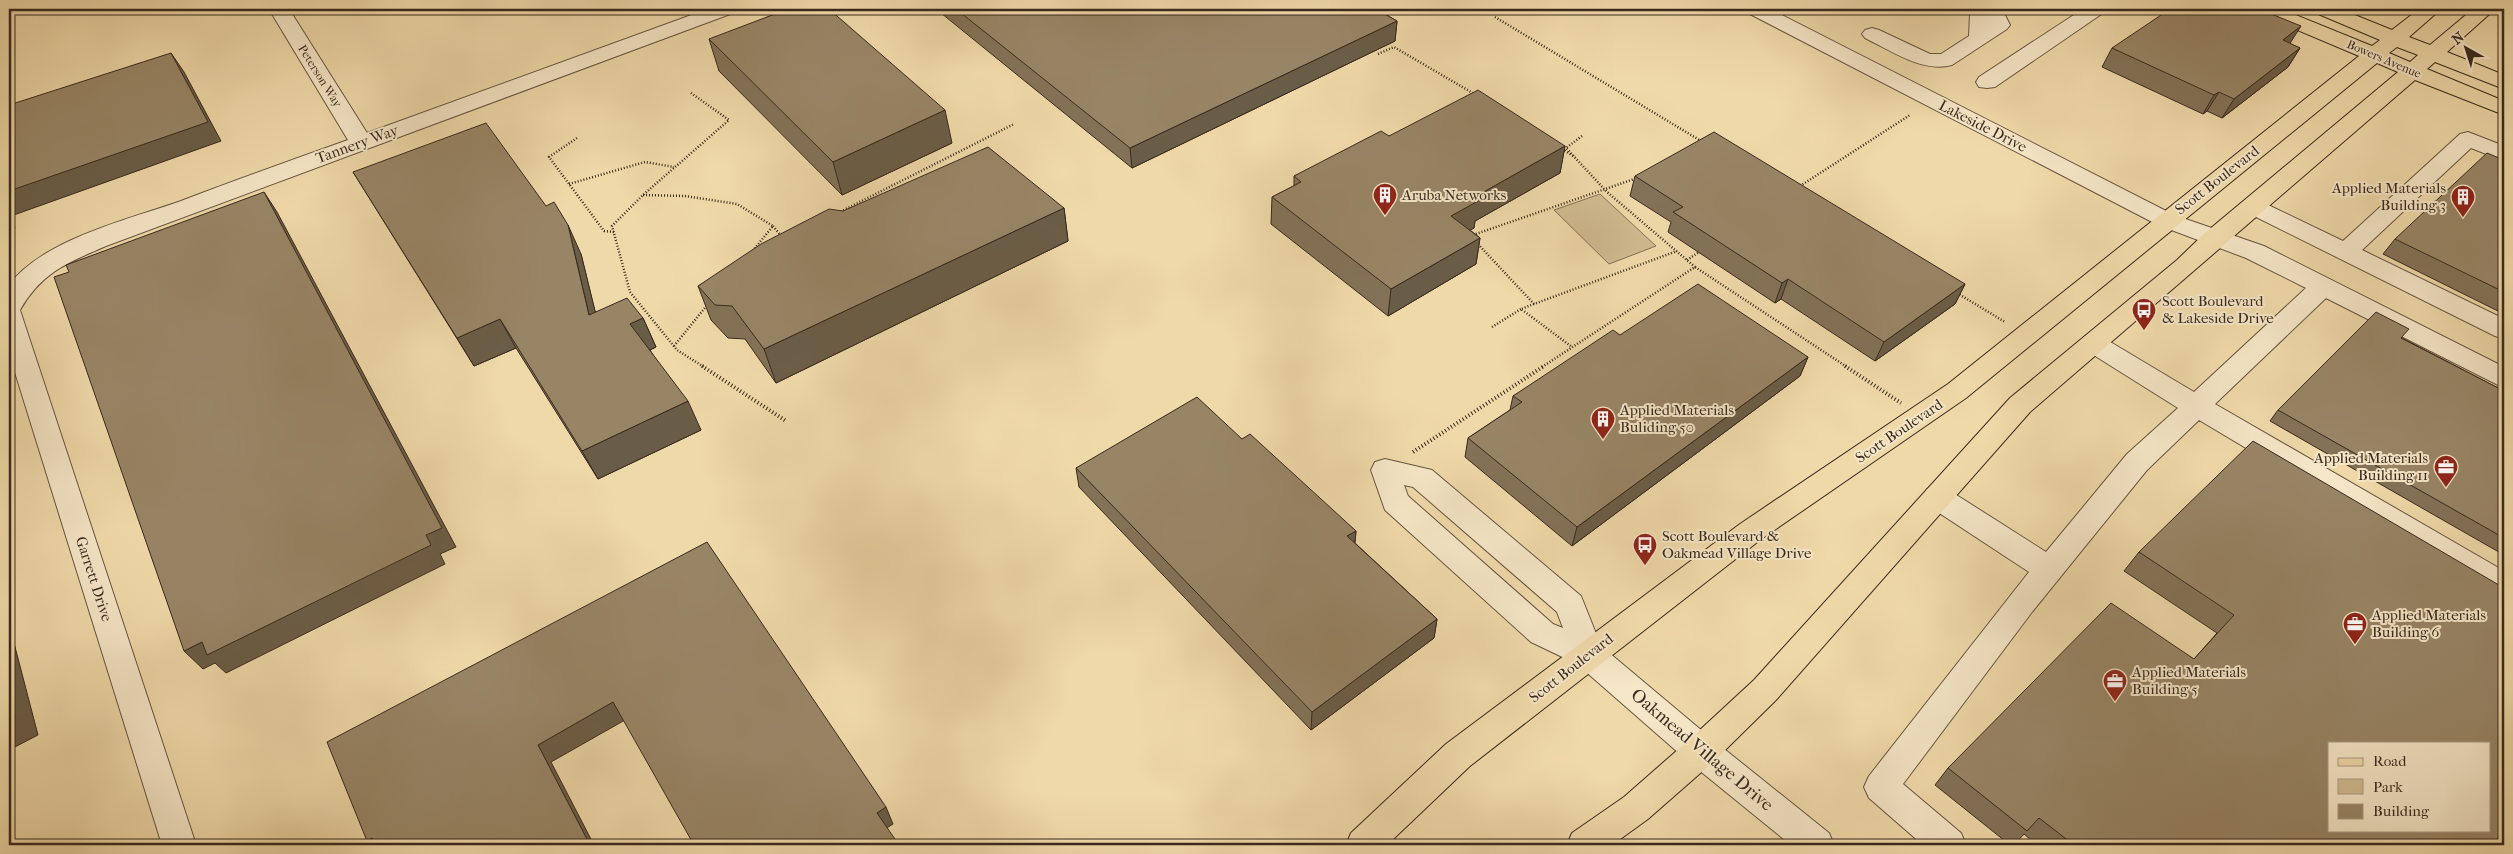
<svg xmlns="http://www.w3.org/2000/svg" width="2513" height="854" viewBox="0 0 2513 854" font-family="'IM FELL French Canon',serif">
<rect width="100%" height="100%" fill="#f0d9a9"/>
<filter id="stains"><feTurbulence type="fractalNoise" baseFrequency=".004" numOctaves="4"/><feColorMatrix values="0 0 0 0 .2 0 0 0 0 .09 0 0 0 0 .02 0 0 0 .5 -.17"/></filter>
<radialGradient id="worn" r=".72"><stop offset=".6" stop-color="#630" stop-opacity="0"/><stop offset="1" stop-color="#630" stop-opacity=".3"/></radialGradient>
<path fill="#d1bb91" stroke="#847258" d="M1600,194l56,52 -47,18 -55,-54z"/>
<g fill="none" stroke-linecap="round" stroke-linejoin="round">
<defs>
<path id="minor" d="M269,9h20l78,124 341,-124h28l-3,4 -627,233c-39,17 -64,26 -86,64l176,535h-34l-153,-492v-68c35,-46 118,-65 172,-84 55,-21 111,-41 167,-61z
M1745,9h25l404,206 90,31 240,121v21l-178,-90 -111,106 289,167v27l-11,-3 -294,-175 -52,50 -115,142 -129,172 58,49 5,12h-43l-54,-47 -5,-11 5,-11 160,-204 -102,-67 -4,-8 4,-8 10,-3 10,3 99,63 81,-98 51,-46 -94,-59 -4,-6 4,-6 9,-3 9,3 92,55 112,-104 -60,-30 -88,-33 -410,-212z
M1966,9h26l13,6 5,10 -3,4 -55,36c-30,8 -60,-14 -87,-27l-3,-4 3,-4 7,-2 7,2 51,24h11l28,-18 1,-22z
M2083,9h23l-3,4 -108,74 -8,1 -8,-1 -3,-5 3,-5z
M2468,132l36,14v15l-33,-13 -109,102 142,69v20l-9,-3 -249,-124 -4,-5 4,-5 8,-3 8,3 81,39 117,-107z
M1385,459l47,11 149,126 20,50 112,94 116,93 5,12h-43l-102,-83 -112,-98 -46,-22 -146,-132 -14,-40 4,-8zM1404,485l9,2 144,125 6,16 -10,-4 -145,-128z"/>
<path id="major" d="M2254,9h27l91,37 8,-6 -64,-27 -3,-4h27l52,21 27,-21h22l-32,28 21,8 43,-36h22l-48,43 57,23v14l-69,-27 -8,7 77,32v14l-89,-35 -385,332 -254,288 -63,62 -65,57 -36,26h-45l5,-12 52,-36 65,-57 65,-60 256,-282 167,-138 28,-27 193,-161 -21,-9 -411,335 -206,142 -290,226 -83,79h-41l5,-12 95,-89 294,-220 208,-140 411,-328 -102,-43zM2397,47l21,8 -8,7 -21,-9z"/>
</defs>
<use href="#minor" stroke="#665641" stroke-width="2"/>
<use href="#major" stroke="#382a1e" stroke-width="2"/>
<path stroke="#382a1e" stroke-width="2.5" stroke-dasharray="1 2" stroke-linecap="butt" d="M1495,17l206,124
M1378,54l16,-7 82,48
M691,93l38,27 -86,75 -31,31 18,66 47,58 27,17
M1582,136l-16,12 41,44 88,75
M577,138l-28,19 55,74 10,1
M1562,149l13,8
M569,184l76,-22 29,5
M1800,186l110,-71
M643,195l42,1 52,8 36,22 -22,27
M838,213l176,-89
M773,226l9,11
M1473,235l164,-57
M1476,242l58,62 143,-53
M1687,260l12,-8
M1957,293l48,29
M1534,304l-13,5 51,38
M1492,327l29,-18
M674,346l34,-42
M1542,367l153,-100 152,100"/>
<path stroke="#382a1e" stroke-width="4" stroke-dasharray="1 2.5" stroke-linecap="butt" d="M702,366l84,55
M1845,366l56,37
M1413,452l131,-86"/>
<use href="#minor" fill="#f5e6c7" fill-rule="evenodd"/>
<use href="#major" fill="#f0d9a9" fill-rule="evenodd"/>
</g>
<path fill="#837258" stroke="#382a1e" d="M936,9h440l21,12 -2,20 -263,127z
M709,39l243,104 -110,52 -123,-124z
M2290,44l10,4 -12,19 -66,51 -15,-7 -4,3 -101,-47 10,-19z
M1389,136l176,10 -5,27 -85,48 -1,7 -4,2 10,8 -4,26 -88,52 -117,-92 1,-27 22,-11v-10z
M2504,160v154l-121,-60 12,-15z
M353,172l228,82 14,58 48,6 13,29 -6,3 51,80 -103,49 -82,-131 -42,18z
M1635,176l330,108 -10,20 -80,57 -94,-62 -6,4 -107,-71 3,-10 -41,-26z
M1064,208l4,33 -292,142 -31,-44 -17,-1 -17,-18 -13,-34 145,-75z
M1620,335l188,22 -8,19 -228,170 -107,-89 3,-19 42,-28 3,-14z
M2402,338l102,53v164l-234,-134 8,-11z
M1242,439l114,92 -1,12 82,76 -3,19 -123,92 -232,-243 -3,-19z
M2139,552l365,36v257h-467l-13,-11 -10,11h-4l-75,-60 13,-17 246,-109 23,-26 -93,-62z"/>
<path fill="#6a5d47" stroke="#382a1e" d="M1397,21l-2,20 -263,127 -2,-20z
M2301,26l-12,19 -6,-5z
M2300,48l-12,19 -66,51 12,-19z
M171,53l13,19 37,69 -210,75 4,12 -6,3v-40z
M2219,92l-12,19 -4,3 11,-19z
M945,110l7,33 -110,52 -9,-33z
M1565,146l-5,27 -85,48 -1,7 -27,15 4,-27 22,-18z
M264,192l13,20 179,335 -16,7 5,10 -219,109 -11,-10 -12,6 -19,-18 18,-9z
M1064,208l4,33 -292,142 -12,-34z
M568,225l13,29 22,89 -14,-28z
M1480,238l-4,26 -88,52 3,-27z
M1788,279l-7,20 -6,4 7,-20z
M1965,284l-10,20 -80,57 9,-19z
M643,318l13,29 -13,6 -13,-29z
M500,319l16,29 -42,18 -17,-28z
M1808,357l-8,19 -228,170 5,-19z
M688,401l13,29 -103,49 -16,-28z
M1356,531l-2,19 -7,-14z
M1437,619l-3,19 -123,92 1,-18z
M9,624l29,111 -29,15z
M613,702l12,18 -74,42 43,83h-4l-52,-100z
M886,807l7,17 -8,5 -8,-16z
M372,838l7,7h-8l-4,-4z"/>
<path fill="#988566" stroke="#382a1e" fill-rule="evenodd" d="M788,9h41l116,101 -112,52 -124,-123z
M956,9h420l21,12 -267,127z
M2170,9h89l42,17 -18,14 17,8 -66,51 -15,-7 -5,3 -102,-47z
M171,53l37,69 -199,69v-86z
M1478,90l87,56 -92,52 5,3 -27,15 29,22 -89,51 -119,-92 29,-15 -7,-6 87,-45 8,5z
M486,123l60,83 8,-4 14,23 21,90 38,-17 16,20 -13,6 58,77 -106,50 -82,-132 -43,19 -104,-166z
M1714,132l251,152 -81,58 -96,-63 -6,4 -109,-71 10,-5 -48,-31z
M988,147l76,61 -300,141 -32,-43 -17,-1 -17,-19 63,-42 68,-35 14,2z
M2487,153l17,7v132l-109,-53z
M264,192l178,336 -16,7 5,10 -224,110 -5,-13 -18,9 -130,-374 15,-5 -3,-7z
M1698,284l110,73 -231,170 -109,-89 54,-36 -9,-6 100,-66 7,5z
M2376,312l33,17 -8,9 103,53v147l-226,-128z
M1197,397l45,42 8,-5 106,97 -9,5 90,83 -125,93 -236,-244z
M2253,441l251,147v246l-2,-2 -9,13h-419l-35,-27 -12,13 -79,-63 163,-165 83,56 40,-44 -95,-63zM2329,743h160v87h-160z
M707,542l179,265 -9,6 22,32h-205l-81,-143 -75,43 52,100h-216l-2,-7 -5,3 -40,-99z
M9,692l6,25 -6,3z"/>
<defs>
<symbol id="building-pin" viewBox="-11 -11 22 30"><path d="M0 17L-7.5 6A9.5 9.5 0 1 1 7.5 6Z" fill="#8f2418" stroke="#f5e6c7"/><path d="M-4-6H4V6H1V3H-1V6H-4ZM-2.5-4.3h1.7v1.8h-1.7ZM.8-4.3h1.7v1.8H.8ZM-2.5-1h1.7V.8h-1.7ZM.8-1h1.7V.8H.8Z" fill="#fff"/></symbol>
<symbol id="bus-pin" viewBox="-11 -11 22 30"><path d="M0 17L-7.5 6A9.5 9.5 0 1 1 7.5 6Z" fill="#8f2418" stroke="#f5e6c7"/><path d="M-5-6H5V4H4V6H2V4H-2V6H-4V4H-5ZM-3.5-4V0h7V-4ZM-3.5 1.2v1.5H-2V1.2ZM2 1.2v1.5H3.5V1.2Z" fill="#fff"/></symbol>
<symbol id="office-pin" viewBox="-11 -11 22 30"><path d="M0 17L-7.5 6A9.5 9.5 0 1 1 7.5 6Z" fill="#8f2418" stroke="#f5e6c7"/><path d="M-6-3h4V-5.5h4V-3h4V5H-6ZM-1-4.5V-3h2v-1.5ZM-6 0V1H6V0Z" fill="#fff"/></symbol>
</defs>
<g fill-rule="evenodd">
<use href="#building-pin" x="1371" y="181" width="28" height="38"/>
<use href="#building-pin" x="2449" y="183" width="28" height="38"/>
<use href="#bus-pin" x="2130" y="296" width="28" height="38"/>
<use href="#building-pin" x="1589" y="405" width="28" height="38"/>
<use href="#office-pin" x="2432" y="453" width="28" height="38"/>
<use href="#bus-pin" x="1631" y="531" width="28" height="38"/>
<use href="#office-pin" x="2341" y="610" width="28" height="38"/>
<use href="#office-pin" x="2101" y="667" width="28" height="38"/>
</g>
<g text-anchor="middle" dominant-baseline="central" stroke-width="4" stroke-linejoin="round" paint-order="stroke">
<g font-size="12" fill="#382a1e" stroke="#f5e6c7">
<text transform="translate(2384 59) rotate(23)">Bowers Avenue</text>
<text transform="translate(320 76) rotate(58)">Peterson Way</text>
</g>
<g font-size="15" fill="#382a1e" stroke="#f5e6c7">
<text transform="translate(1983 126) rotate(27)">Lakeside Drive</text>
<text transform="translate(357 144) rotate(-20)">Tannery Way</text>
<text transform="translate(2217 180) rotate(-38)">Scott Boulevard</text>
<text transform="translate(1899 431) rotate(-34)">Scott Boulevard</text>
<text transform="translate(94 579) rotate(72)">Garrett Drive</text>
<text transform="translate(1571 668) rotate(-38)">Scott Boulevard</text>
</g>
<g font-size="15" fill="#382a1e" stroke="#f5e6c7" text-anchor="start">
<text x="2446" y="188" text-anchor="end">Applied Materials<tspan x="2446" dy="17">Building 3</tspan></text>
<text x="1402" y="195">Aruba Networks</text>
<text x="2162" y="301">Scott Boulevard<tspan x="2162" dy="17">&amp; Lakeside Drive</tspan></text>
<text x="1620" y="410">Applied Materials<tspan x="1620" dy="17">Buliding 50</tspan></text>
<text x="2428" y="458" text-anchor="end">Applied Materials<tspan x="2428" dy="17">Building 11</tspan></text>
<text x="1662" y="536">Scott Boulevard &amp;<tspan x="1662" dy="17">Oakmead Village Drive</tspan></text>
<text x="2372" y="615">Applied Materials<tspan x="2372" dy="17">Building 6</tspan></text>
<text x="2132" y="672">Applied Materials<tspan x="2132" dy="17">Building 5</tspan></text>
</g>
<g font-size="18" fill="#382a1e" stroke="#f5e6c7">
<text transform="translate(1702 750) rotate(40)">Oakmead Village Drive</text>
</g>
</g>
<rect width="2513" height="854" fill="none" stroke="#f0d9a9" stroke-width="30"/>
<rect x="10" y="10" width="2493" height="834" fill="none" stroke="#382a1e" stroke-width="2.5"/>
<rect x="15" y="15" width="2483" height="824" fill="none" stroke="#382a1e"/>
<rect x="2328" y="742" width="162" height="90" fill="#f5e6c7" stroke="#a99b83"/>
<rect x="2338" y="758" width="25" height="8" fill="#f0d9a9" stroke="#a99b83"/>
<text x="2373" y="766" font-size="15" fill="#382a1e">Road</text>
<rect x="2338" y="779" width="25" height="15" fill="#d1bb91" stroke="#a99b83"/>
<text x="2373" y="792" font-size="15" fill="#382a1e">Park</text>
<rect x="2338" y="804" width="25" height="15" fill="#988566" stroke="#a99b83"/>
<text x="2373" y="816" font-size="15" fill="#382a1e">Building</text>
<g transform="translate(2466 48) rotate(321)" stroke="#f5e6c7" stroke-width="4" paint-order="stroke">
<path d="M0-4L9 19L0 12L-9 19Z" fill="#382a1e"/>
<text y="-8" font-size="14" font-weight="bold" text-anchor="middle" fill="#382a1e">N</text>
</g>
<rect width="100%" height="100%" filter="url(#stains)"/>
<rect width="100%" height="100%" fill="url(#worn)"/>
</svg>
